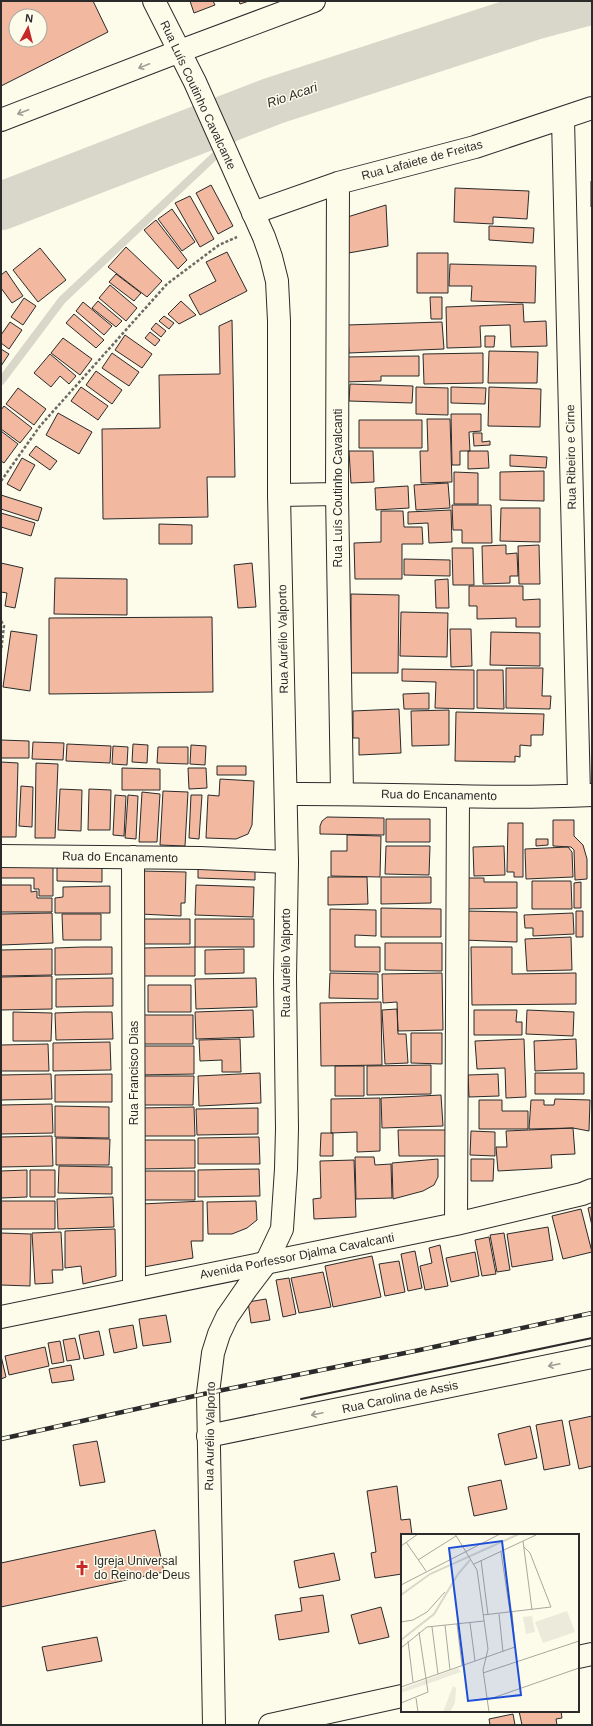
<svg xmlns="http://www.w3.org/2000/svg" width="593" height="1726" viewBox="0 0 593 1726" font-family="Helvetica,sans-serif">
<rect width="100%" height="100%" fill="#fdfbea"/>
<g fill="none" stroke-linecap="round" stroke-linejoin="round">
<path stroke="#d8d7c9" stroke-width="8" d="M1,381l61,-81 211,-199"/>
<path stroke="#d8d7c9" stroke-width="48" d="M1,206l272,-105 264,-86 53,-14"/>
</g>
<path fill="#f2b8a0" stroke="#2b2b2b" fill-rule="evenodd" d="M1,1h92l15,31 -107,54zM16,16h24v24h-24z
M190,1h23l2,4 -21,8z
M239,1h10l-9,3z
M591,181h1v26h-1z
M211,185l22,41 -15,8 -22,-41z
M455,188l74,3 -2,28 -34,-2v7l-39,-2z
M190,196l24,43 -14,8 -25,-44z
M386,205l2,41 -45,8 -2,-35z
M172,209l23,33 -13,9 -24,-32z
M156,220l31,40 -9,9 -34,-39z
M489,226l45,2 -1,15 -44,-3z
M126,247l36,34 -15,16 -39,-30z
M40,248l26,32 -28,22 -25,-32z
M227,252l20,39 -47,24 -11,-20 27,-14 -10,-19z
M417,253h31v40h-31z
M450,264l86,2 -1,37 -64,-2 1,-15h-23z
M6,271l17,25 -11,7 -11,-15v-13z
M116,274l25,19 -7,8 -25,-19z
M110,285l27,23 -11,13 -27,-23z
M430,297h12v22h-11z
M24,298l12,8 -13,19 -12,-8z
M98,301l24,20 -6,6 -24,-19z
M181,301l15,14 -17,9 -11,-10z
M83,302l29,24 -8,9 -28,-24z
M523,304l1,18 22,-1 1,25 -36,1 -1,-22 -30,1 1,21 -34,1 -1,-41z
M74,314l30,26 -8,8 -30,-25z
M164,316l10,7 -5,6 -10,-8z
M232,320l3,157h-28l1,40 -105,2 -1,-90 58,-1 -1,-53 61,-1 -1,-48z
M10,322l12,8 -13,19 -8,-6v-8z
M442,322l2,27 -95,4 -2,-28z
M156,323l10,8 -5,6 -10,-8z
M150,332l10,8 -5,6 -10,-8z
M125,335l27,19 -10,14 -27,-18z
M485,336h10l-1,11h-9z
M63,338l29,21 -12,16 -29,-22z
M1,349l8,5 -8,12z
M489,351l49,1 -1,31h-49z
M112,353l27,19 -10,14 -27,-18z
M483,353v30l-59,1 -1,-30z
M50,354l26,22 -7,8 -9,-8 -9,11 -17,-14z
M419,356v20h-38v5l-39,1v-25z
M96,371l26,19 -10,14 -26,-19z
M350,384l63,2 -1,17 -63,-2z
M81,387l27,19 -10,14 -27,-19z
M416,387l32,1v27l-32,-1z
M451,387l35,1 -1,16 -34,-1z
M489,387l52,2 -1,38 -52,-1z
M18,388l28,21 -12,16 -28,-21z
M4,406l28,22 -12,15 -19,-14v-19z
M58,413l34,19 -13,22 -33,-19z
M451,414h30v17l-12,1 1,19h-10v14h-8z
M427,419h23l2,63 -31,1 -1,-32h8z
M359,420h63v28h-63z
M1,431l17,13 -14,19 -3,-2z
M473,433h9v9l8,-1v4l-16,1z
M36,446l21,15 -7,9 -21,-15z
M349,451h24l1,31 -23,1z
M468,451h20l1,17 -21,1z
M510,455l37,2 -1,11 -36,-2z
M22,458l13,7 -15,26 -13,-7z
M544,471v30l-44,-1v-28z
M454,472l24,1v31h-24z
M448,483l2,25 -34,2 -2,-25z
M408,486l1,22 -33,2 -1,-22z
M1,495l41,13 -4,13 -37,-12z
M452,505h39l1,38h-30v-13h-9z
M501,508h39v34l-40,-1z
M451,510l1,32 -23,1 -1,-20 -20,1v-12z
M381,511h22l1,16h18l1,17h-21v35h-47l-1,-36 27,-1z
M1,513l34,10 -4,13 -30,-9z
M159,524l33,1v19h-33z
M506,545v9l11,-1 1,23h-8v7l-27,1 -1,-38z
M539,545l1,39h-21l-1,-38z
M452,548h21l1,37h-21z
M404,559l46,1v16l-46,-1z
M1,563l22,5 -8,40 -10,-2 2,-13 -6,-1z
M252,563l4,44 -18,1 -4,-43z
M55,578l72,1v36l-73,-1z
M448,579l1,29h-13l-1,-28z
M469,586h54v14l17,-1v28h-24v-9l-39,1v-13h-8z
M351,594l48,1 -1,78h-47z
M401,612l47,1 -1,44 -47,-1z
M212,617l1,75 -164,2v-76z
M450,629h21l1,37 -21,1z
M11,631l26,4 -7,56 -27,-4z
M491,632l49,1v33l-50,-1z
M506,668h37l-1,28h9l-1,13 -44,-1z
M402,669l72,1v39l-39,-1 1,-26 -34,-1z
M477,670h26l1,39 -27,-1z
M429,693v16h-25l-1,-15z
M399,709l2,44 -42,2v-17h-6v-27z
M449,710v35l-37,1 -1,-35z
M456,712l88,2 -1,21h-12v11l-11,-1v12l-5,-1v6l-60,-1z
M1,740l28,1v17h-28z
M33,742l31,1 -1,17 -31,-1z
M67,744l44,2 -1,17 -44,-2z
M133,744l15,1 -1,18 -15,-1z
M191,745l15,1 -1,19 -15,-1z
M113,746l15,1 -1,18 -15,-1z
M158,747h30v17l-31,-1z
M1,762l17,1 -2,74h-15z
M36,763l22,1 -3,74h-20z
M217,766h29v9h-29z
M122,768l38,1v21h-38z
M188,768h18l1,20 -18,1z
M220,779l34,2 -2,44 -4,9 -12,5 -30,-1 2,-43 11,1z
M21,786l12,1 -1,40 -13,-1z
M60,789l22,1 -1,41 -23,-1z
M89,789l22,1 -1,40h-22z
M163,791l25,1 -3,54 -25,-1z
M142,792l18,2 -3,48h-18z
M115,795l11,1 -2,40 -11,-1z
M128,795l10,1 -2,43 -11,-1z
M191,795h11l-3,44 -10,-1z
M327,817l57,1v17l-64,-1v-8l2,-5z
M386,819h44v23h-44z
M553,820h21v16l9,9 4,14v20l-12,1 -1,-30 -3,-3 -18,-1z
M508,823h15v54h-9v-5h-7z
M347,835l34,1 -1,41 -49,-1v-25h16z
M536,839h12v6l-12,1z
M386,846h44l-1,29 -44,-1z
M504,846l1,29 -31,1 -1,-29z
M568,847l4,5 1,25 -47,2 -1,-30z
M1,863l52,1v32h-14v-7h-5v-11h-33z
M198,863l57,2v15l-57,-2z
M57,865l45,1v16l-45,-1z
M142,871l44,1 -1,31h-4v13l-41,-2z
M328,877h39l1,27 -40,1z
M381,877h50v26l-50,1z
M462,878h22v4h33v26l-54,1z
M532,881h39l1,28h-40z
M581,882v26h-7v-25z
M1,885h30v7l6,-1v7h15v14h-51z
M196,885l58,2 -1,30 -58,-2z
M110,886v27h-55v-15l8,-1v-10z
M381,908l60,1v28h-60z
M330,909l46,1v26l-21,-1v12h25v25l-50,-1z
M464,911l53,1v30l-54,-2z
M576,911h7v26h-7z
M52,913l1,30 -52,2v-31z
M573,913l1,21 -41,2v-8h-8l-1,-13z
M62,914h39v26h-38z
M143,919h47v25h-47z
M195,919h59v28h-59z
M571,937l1,33 -45,1 -2,-32z
M385,943h57v28l-57,-1z
M83,947h29v27l-57,1v-27z
M195,947v29h-52v-28z
M471,947h41v27l64,-1v31l-104,1z
M52,949v26l-51,1v-26z
M244,949v24l-39,1v-24z
M330,973l48,1v25l-49,-1z
M442,973l1,57 -45,1 -1,-29 -14,1 -1,-29z
M52,976v33l-51,1v-33z
M113,978v28l-57,1v-28z
M256,978l1,29 -61,2 -1,-30z
M148,985h43v27h-43z
M381,1002l1,63 -61,1 -1,-63z
M397,1009l1,25h8l2,29 -23,1 -3,-54z
M253,1010l1,27 -58,2 -1,-27z
M474,1010h43l-1,12h6v13h-48z
M527,1010l47,2 -1,24 -47,-2z
M13,1012l39,1 -1,28h-38z
M84,1012h28l1,27 -57,1 -1,-27z
M138,1015h55v29h-55z
M411,1033h31v31l-31,-1z
M240,1039l1,33h-19v-12l-22,1 -1,-21z
M524,1039l2,58 -20,1 -1,-30 -28,1 -2,-28z
M576,1039l1,30 -42,2 -1,-30z
M110,1042l1,28 -58,1v-28z
M48,1044l1,27h-48v-26z
M139,1046h55v28l-55,1z
M431,1065v29l-64,1v-29z
M335,1066h29v30h-29z
M260,1073l1,30 -62,3 -1,-30z
M535,1073h49v21h-49z
M51,1074l1,25 -51,1v-25z
M112,1074v28h-57v-27z
M498,1074l1,22 -30,1 -1,-22z
M138,1076h56l-1,29h-54z
M441,1095l2,31 -61,2 -1,-30z
M380,1098v53l-23,1v-20l-26,1v-34z
M555,1099l35,1 -1,31 -16,-3 -44,1 2,-29h13v5h10z
M479,1100h23v11h26v18h-49z
M52,1104l1,29 -52,1v-29z
M55,1106l54,1v31l-54,-1z
M194,1107l1,29h-56v-28z
M258,1108v26l-61,1 -1,-26z
M573,1128l2,26 -24,1 1,13 -54,3 -2,-24h11l-1,-16z
M398,1130h49v26h-48z
M471,1131l24,1v24l-25,-1z
M321,1133h12v23h-13z
M52,1136l1,30 -52,1v-30z
M259,1137l1,27h-62v-26z
M56,1138l54,1 -1,26h-53z
M140,1140h55v28l-55,1z
M355,1157h19l1,8 16,-1 1,34 -36,1z
M438,1159v18l-4,8 -11,6 -30,8 -1,-36z
M471,1159h23l-1,22h-22z
M354,1160l2,57 -42,2 -1,-20 8,-1 -1,-37z
M59,1166l53,1v27l-54,-1z
M259,1169l1,27 -62,1v-27z
M27,1170v27l-26,1v-27z
M30,1170h25v27h-25z
M140,1171h55v29h-55z
M113,1197l1,30 -56,2 -1,-30z
M1,1201h54v28h-54z
M203,1201v40h-12l2,17 -49,9 -2,-63z
M256,1201l1,19 -10,8 -15,6h-24l-1,-32z
M592,1207v19l-4,-18z
M581,1209l11,43 -29,7 -11,-43z
M548,1227l5,33 -41,7 -5,-33z
M115,1229l1,47 -33,8 -2,-18 -16,2v-37z
M61,1232l2,38h-11l1,13 -18,1 -3,-51z
M1,1233l30,1 -1,52 -29,-1z
M504,1233l6,37 -13,2 -7,-37z
M489,1237l7,37 -14,2 -7,-36z
M440,1245l8,41 -23,4 -5,-24 12,-3 -3,-15z
M415,1251l7,37 -14,3 -7,-37z
M475,1252l4,24 -28,6 -5,-24z
M372,1256l9,41 -48,10 -8,-41z
M399,1261l6,31 -20,4 -6,-32z
M323,1272l8,35 -32,6 -8,-35z
M289,1278l7,36 -13,3 -7,-37z
M266,1299l4,21 -19,3 -3,-21z
M166,1315l5,27 -28,4 -4,-27z
M133,1325l4,23 -23,5 -5,-24z
M99,1331l5,24 -20,4 -5,-24z
M75,1338l5,21 -13,2 -4,-21z
M60,1341l4,21 -12,2 -4,-21z
M45,1347l4,19 -40,9 -4,-19z
M1,1356l5,21 -5,2z
M71,1365l3,15 -22,3 -3,-14z
M592,1416v50l-13,3 -10,-48z
M562,1420l8,45 -26,5 -8,-45z
M530,1426l7,32 -32,7 -7,-31z
M97,1441l8,41 -25,4 -7,-41z
M501,1480l6,29 -33,7 -6,-29z
M397,1486l4,34 9,-1 2,16h-10v39l-27,4 -4,-25 5,-1 -9,-61z
M155,1530l9,42 -163,35v-44z
M334,1553l6,27 -41,8 -5,-27z
M323,1595l6,37 -50,8 -4,-25 27,-4 -2,-13z
M381,1607l8,30 -30,7 -8,-29z
M97,1637l5,24 -55,10 -5,-24z
M519,1711h42l1,7 -6,1 1,6h-35z
M513,1714l2,11h-25l-1,-6z"/>
<g fill="none" stroke-linecap="round" stroke-linejoin="round">
<defs>
<path id="street" d="M180,51l134,-50
M563,119l16,676
M338,183l-1,311 5,299
M253,213l85,-30 137,-36 117,-39
M279,495l58,-1
M286,794c102,-1 204,6 306,1
M1,856l199,2 87,4
M133,857l1,431
M456,1224l2,-428
M1,1317l455,-93 126,-30 10,-4
M208,1436l384,-79
M578,1657l14,-3
M270,1725l132,-29"/>
<path id="secondary" d="M154,1l41,81 69,155 7,20 6,24 2,40v174l8,367 -2,116 2,150 -1,41 -4,60 -16,34 -19,25 -20,29 -8,17 -6,19 -5,40 6,332
M1,120l179,-69"/>
</defs>
<use href="#street" stroke="#2b2b2b" stroke-width="24"/>
<use href="#secondary" stroke="#2b2b2b" stroke-width="24"/>
<path stroke="#6a6964" stroke-width="2.5" stroke-dasharray="3 2" stroke-linecap="butt" d="M1,481l39,-55 127,-142 52,-39 18,-8
M1,621l3,5 -3,25"/>
<use href="#street" stroke="#fdfbea" stroke-width="22"/>
<use href="#secondary" stroke="#fdfbea" stroke-width="22"/>
<defs>
<path id="rail" d="M1,1439l207,-46 207,-42 177,-38"/>
</defs>
<use href="#rail" stroke="#2b2b2b" stroke-width="4.5"/>
<use href="#rail" stroke="#fdfbea" stroke-width="3" stroke-dasharray="9" stroke-linecap="butt"/>
<path stroke="#2b2b2b" stroke-width="2" d="M301,1399l291,-61"/>
</g>
<defs><path id="oneway-shaft" d="M-6 0H5M1.5-3L5.5 0L1.5 3" fill="none" stroke-width="1.6" stroke-linecap="round" stroke-linejoin="round"/></defs>
<g stroke="#9e9d94">
<use href="#oneway-shaft" transform="translate(144 66) rotate(158)"/>
<use href="#oneway-shaft" transform="translate(23 112) rotate(159)"/>
<use href="#oneway-shaft" transform="translate(554 1365) rotate(168)"/>
<use href="#oneway-shaft" transform="translate(317 1414) rotate(168)"/>
</g>
<defs>
<symbol id="church-bare" viewBox="-9 -9 18 18"><path d="M-1.2-6h2.4v3.5h3.3v2.4h-3.3V6h-2.4V-.1h-3.3v-2.4h3.3Z" fill="#c62828" stroke="#fdfbea" stroke-width="2.5" paint-order="stroke"/></symbol>
</defs>
<g fill-rule="evenodd">
<use href="#church-bare" x="71" y="1557" width="22" height="22"/>
</g>
<g text-anchor="middle" dominant-baseline="central" stroke-width="3" stroke-linejoin="round" paint-order="stroke">
<g font-size="12" fill="#2b2b2b" stroke="#fdfbea">
<text transform="translate(198 95) rotate(65)">Rua Luís Coutinho Cavalcante</text>
<text transform="translate(422 160) rotate(-15)">Rua Lafaiete de Freitas</text>
<text transform="translate(571 457) rotate(-91)">Rua Ribeiro e Cirne</text>
<text transform="translate(338 488) rotate(-90)">Rua Luís Coutinho Cavalcanti</text>
<text transform="translate(283 639) rotate(-91)">Rua Aurélio Valporto</text>
<text transform="translate(439 795) rotate(1)">Rua do Encanamento</text>
<text transform="translate(120 857) rotate(1)">Rua do Encanamento</text>
<text transform="translate(286 963) rotate(-90)">Rua Aurélio Valporto</text>
<text transform="translate(134 1073) rotate(-90)">Rua Francisco Dias</text>
<text transform="translate(297 1256) rotate(-11)">Avenida Porfessor Djalma Cavalcanti</text>
<text transform="translate(400 1397) rotate(-12)">Rua Carolina de Assis</text>
<text transform="translate(210 1436) rotate(-89)">Rua Aurélio Valporto</text>
</g>
<g font-size="12" fill="#2b2b2b" stroke="#fdfbea" text-anchor="start">
<text x="94" y="1561">Igreja Universal<tspan x="94" dy="14">do Reino de Deus</tspan></text>
</g>
<g font-size="13" font-style="italic" fill="#2b2b2b" stroke="#fdfbea">
<text transform="translate(292 95) rotate(-19)">Rio Acari</text>
</g>
</g>
<g transform="translate(401 1534)">
<rect width="178" height="178" fill="#fdfbea"/>
<path d="M166,77l8,21 -32,11 -8,-21zM131,82l3,16 -9,2 -3,-17zM57,134l3,4 -60,21v-4zM52,152l3,2 -1,15 -5,9h-7z" fill="#ecebdb"/>
<path fill="none" stroke="#d8d7c9" stroke-width="2" d="M0,61l29,-21 89,-40M0,106l33,-26 24,-40 12,-14"/>
<path fill="none" stroke="#a9a89e" stroke-width="1" d="M54,0l22,36 11,79 -5,21 6,42M122,7l9,69M5,8l20,29M0,12l17,-12M100,18l9,60M17,26l38,-24M80,26l7,55M73,30l62,-29M0,51l99,-51M98,80l4,38M82,81l68,-8 -21,-54 -6,-6M0,88l12,-2 14,-8 18,-20M69,89l5,38M56,90l5,41M44,91l5,45M31,93l6,47M7,107l5,41M0,114l26,-21 57,-6M82,139l96,-32M0,153l114,-40 -3,-35M15,164l2,14M86,166l92,-32M0,169l27,-11 -9,-60"/>
<path fill="#1d4ed8" fill-opacity="0.15" stroke="#1d4ed8" stroke-width="2" d="M101,7l19,154 -53,6 -19,-153z"/>
<rect width="178" height="178" fill="none" stroke="#2b2b2b" stroke-width="2"/>
</g>
<rect width="593" height="1726" fill="none" stroke="#2b2b2b" stroke-width="4"/>
<g transform="translate(28 28) rotate(7)"><circle r="19" fill="#fdfbea" stroke="#a9a89e"/>
<path d="M0-3L7 15L0 10L-7 15Z" fill="#c62828"/>
<text y="-6" font-size="11" font-weight="bold" text-anchor="middle" fill="#2b2b2b">N</text>
</g>
</svg>
